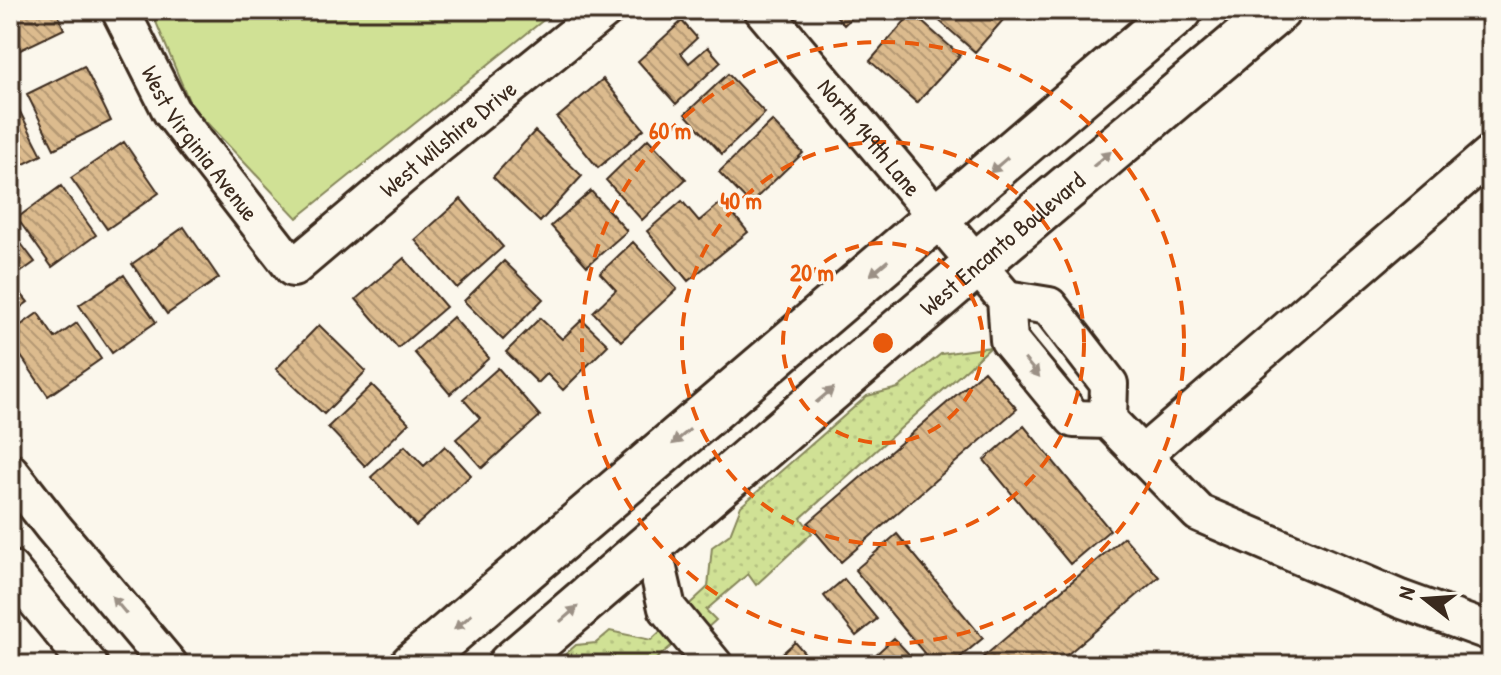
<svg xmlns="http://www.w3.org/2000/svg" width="1501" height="675" viewBox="0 0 1501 675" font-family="'Patrick Hand',sans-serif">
<defs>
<pattern id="garden-dots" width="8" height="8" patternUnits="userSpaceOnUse" patternTransform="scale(2)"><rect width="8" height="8" fill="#d0e195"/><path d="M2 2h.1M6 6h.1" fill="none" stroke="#b4c180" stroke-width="1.8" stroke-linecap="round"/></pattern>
<pattern id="building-back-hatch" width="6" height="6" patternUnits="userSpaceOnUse" patternTransform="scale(2)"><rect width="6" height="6" fill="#dcbb8e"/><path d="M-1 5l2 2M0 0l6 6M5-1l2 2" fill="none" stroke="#b49873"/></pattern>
</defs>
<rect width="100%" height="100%" fill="#fbf7ec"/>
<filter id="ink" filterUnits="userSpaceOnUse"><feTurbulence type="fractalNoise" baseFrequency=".0125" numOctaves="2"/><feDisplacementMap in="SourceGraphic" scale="16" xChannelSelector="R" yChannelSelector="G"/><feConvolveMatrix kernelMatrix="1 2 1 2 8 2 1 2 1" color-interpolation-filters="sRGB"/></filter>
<g filter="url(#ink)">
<path fill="#d0e195" stroke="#86865a" stroke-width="2" d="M151,10h405l-259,208 -106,-112z"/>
<path fill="url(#garden-dots)" stroke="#86865a" stroke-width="2" d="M991,347l-190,171 11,15 -56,52 -8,-11 -42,36 10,10 -32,29 -8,-7 -27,23h-96l23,-20 20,-2 14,-12 41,9 57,-53 4,-40 18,-13 11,-28 126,-110 31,-8 43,-34z"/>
<path fill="url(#building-back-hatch)" stroke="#3b2a1e" stroke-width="2" d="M10,10h46l8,19 -54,26z
M831,10h29l-16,15z
M941,10h67l2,2 -35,40 -40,-35z
M912,13l48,42 -43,48 -47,-42z
M682,21l15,17 -16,15 8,10 19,-16 13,15 -45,42 -38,-43z
M84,66l27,55 -57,28 -27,-55z
M728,74l37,39 -43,41 -37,-40z
M603,79l41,50 -46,39 -41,-50z
M16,104l26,51 -32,16v-64z
M772,121l31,32 -53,51 -31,-32z
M535,131l47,45 -42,46 -47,-45z
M648,139l38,40 -44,41 -36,-40z
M124,142l35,51 -52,36 -36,-51z
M61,186l35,49 -44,32 -35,-49z
M591,191l36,40 -40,35 -36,-40z
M461,199l42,48 -46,41 -42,-48z
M682,201l17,20 24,-20 25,31 -60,49 -41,-50z
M184,227l35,51 -52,36 -35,-50z
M10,229l25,33 -25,18 18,22 -18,13z
M633,242l44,47 -56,52 -28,-29 23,-22 -16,-17z
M404,258l42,49 -48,41 -42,-49z
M504,261l39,38 -40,41 -39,-39z
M124,275l32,47 -44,31 -33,-48z
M38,313l17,25 22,-15 24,36 -53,37 -38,-56v-7z
M453,317l36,41 -39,36 -36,-42z
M540,318l22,21 20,-19 26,25 -45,45 -16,-16 -9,9 -32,-31z
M319,325l47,46 -42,43 -48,-45z
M498,368l42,48 -58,52 -26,-29 24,-21 -17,-19z
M984,371l33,38 -176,153 -33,-39z
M372,385l37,38 -44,43 -37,-39z
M1024,426l86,104 -40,34 -86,-104z
M405,446l19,20 21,-20 26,29 -55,51 -45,-49z
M897,534l86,104 -32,27h-17l-79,-95z
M1124,537l35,40 -104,88h-81z
M844,579l33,40 -21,17 -32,-40z
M894,638l25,27h-39l-7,-8z
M795,642l20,23h-38l-3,-4z"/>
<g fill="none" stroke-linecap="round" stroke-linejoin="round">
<defs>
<g id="minor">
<path id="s1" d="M120,10l51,101 122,157 144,-122 168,-136"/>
<path id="s2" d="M763,10l243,289 3,41 65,79 34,1 91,93 201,86 91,33"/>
<path d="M1006,299l43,7 60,78 -1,36"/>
<path d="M1142,455l349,-301"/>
<path d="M10,472l43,55 116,138"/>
<path d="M652,543l15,65 47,57"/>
<path d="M10,569l79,96"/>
</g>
<g id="major">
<path d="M413,665l767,-655"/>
<path id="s3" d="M510,665l468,-402 300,-253"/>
</g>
</defs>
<use href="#minor" stroke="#3b2a1e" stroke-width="42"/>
<use href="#major" stroke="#3b2a1e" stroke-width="50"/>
<use href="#minor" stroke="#fbf7ec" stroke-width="36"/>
<use href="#major" stroke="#fbf7ec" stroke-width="44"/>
</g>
<defs><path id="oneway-solid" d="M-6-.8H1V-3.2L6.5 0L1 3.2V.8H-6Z" transform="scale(2)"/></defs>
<g fill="#9b9085">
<use href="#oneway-solid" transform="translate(1102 159) rotate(-40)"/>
<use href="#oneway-solid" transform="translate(999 165) rotate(139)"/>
<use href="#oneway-solid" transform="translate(879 268) rotate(140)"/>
<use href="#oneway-solid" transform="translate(1032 368) rotate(50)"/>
<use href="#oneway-solid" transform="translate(825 395) rotate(-40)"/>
<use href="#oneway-solid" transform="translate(681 437) rotate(140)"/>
<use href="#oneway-solid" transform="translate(119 605) rotate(-130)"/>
<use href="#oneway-solid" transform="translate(569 614) rotate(-41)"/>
<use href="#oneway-solid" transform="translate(463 622) rotate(140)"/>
</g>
</g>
<g fill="none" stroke="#e8590c" stroke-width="4" stroke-dasharray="14 10">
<circle cx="883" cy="343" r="100"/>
<circle cx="883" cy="343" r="201"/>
<circle cx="883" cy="343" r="301"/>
</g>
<g text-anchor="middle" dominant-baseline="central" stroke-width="6" stroke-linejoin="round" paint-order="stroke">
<g font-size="24" fill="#3b2a1e" stroke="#fbf7ec">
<text stroke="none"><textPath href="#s2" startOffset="166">North 149th Lane</textPath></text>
<text stroke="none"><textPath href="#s1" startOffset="514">West Wilshire Drive</textPath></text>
<text stroke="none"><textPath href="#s1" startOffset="156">West Virginia Avenue</textPath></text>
<text stroke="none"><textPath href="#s3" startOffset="648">West Encanto Boulevard</textPath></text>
</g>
</g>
<circle cx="883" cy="343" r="12" fill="#e8590c" stroke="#fbf7ec" stroke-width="4"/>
<g font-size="24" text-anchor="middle" font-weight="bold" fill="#e8590c" stroke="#fbf7ec" stroke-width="6" stroke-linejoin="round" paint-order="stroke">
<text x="670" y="139">60 m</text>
<text x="741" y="209">40 m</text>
<text x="812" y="281">20 m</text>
</g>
<rect width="1501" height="675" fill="none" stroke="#fbf7ec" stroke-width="40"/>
<rect x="20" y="20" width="1461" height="635" fill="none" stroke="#3b2a1e" stroke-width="3" filter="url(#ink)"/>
<g transform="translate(1425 599) rotate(287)" stroke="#fbf7ec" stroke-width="6" paint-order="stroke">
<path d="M0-6L14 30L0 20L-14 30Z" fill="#3b2a1e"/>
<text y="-12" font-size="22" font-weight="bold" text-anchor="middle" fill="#3b2a1e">N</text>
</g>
</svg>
